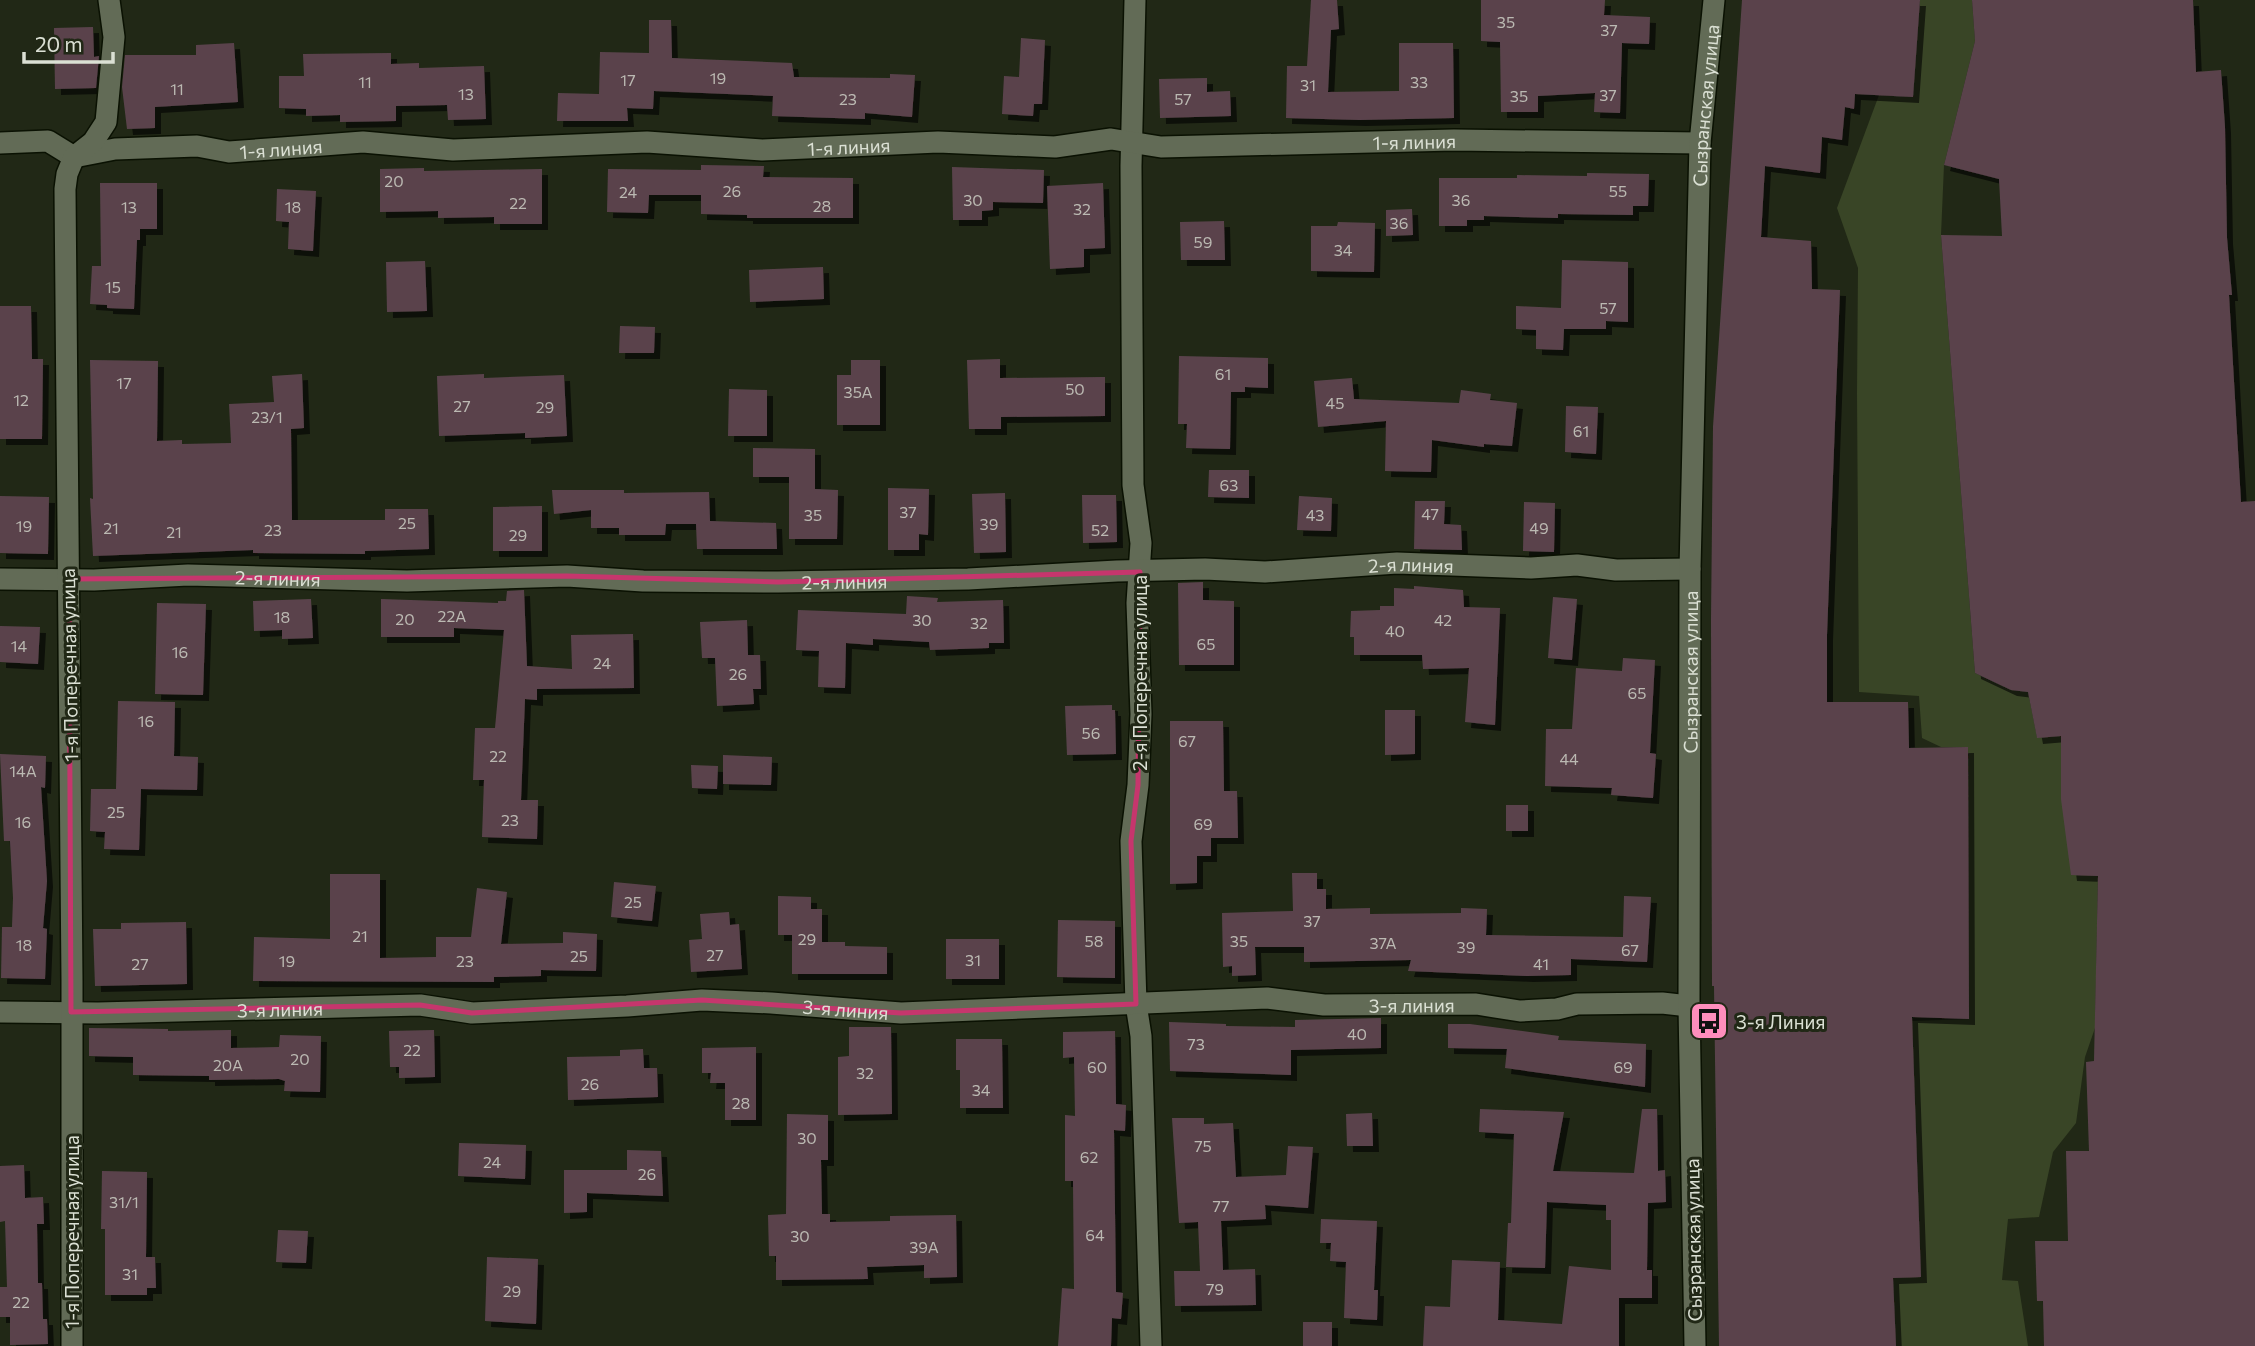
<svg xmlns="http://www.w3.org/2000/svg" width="2255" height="1346" viewBox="0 0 2255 1346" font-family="Commissioner,sans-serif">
<defs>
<filter id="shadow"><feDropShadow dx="6" dy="6" stdDeviation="0" flood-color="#0009"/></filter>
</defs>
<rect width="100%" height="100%" fill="#212816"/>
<path fill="#394526" d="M1920,0h52l3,41 -31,124 -3,70 34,438 36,17 17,2 9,45 24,-1 37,140 -3,152 -10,29 -9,66 -23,29 -14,65 -31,2 -6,61 16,1 10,65h-132l-3,-68 28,-2 -9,-255 57,-2 -1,-272h-27l-19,-9 -3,-42 -60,-4 -2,-299 1,-125 -21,-60 42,-113 34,2z"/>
<path fill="#5a434c" filter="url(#shadow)" d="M1311,0h26l2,29 -8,1 -3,62 71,-1v-48h54l1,75 -94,2 -74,-2 1,-52h20z
M1481,0h124l-1,15 46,2 -1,27 -27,-1 -2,70 -26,-1 1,-19 -57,3v16h-37l-1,-70 -19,-1z
M1742,0h178l-7,97 -58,-3 -1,15 -9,-2 -3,33 -20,-3 -2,36 -55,-7 -4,71 50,4 1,48 28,1 -13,345v67h81l1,46 59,-1 1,272 -57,-2 9,260 -28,1 3,68h-177l-5,-360h-2l-1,-366 2,-193z
M1972,0h221l3,72 25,-2 4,57 2,111 5,57h-3l12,207 14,-1v845h-211l-1,-45h-6l-2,-60h33l-2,-90h23l-3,-89 8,-1 4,-185 -27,-1 -10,-76v-63l-24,2 -9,-46 -17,-2 -36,-17 -34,-438 61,1 -3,-57 -55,-14 31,-124z
M649,20h22l1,38 120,5 2,14 96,1v-4l25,1 -3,42 -47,-4v6l-93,-3 1,-20 -119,-5 -1,18 -26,-1 1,13h-71l1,-28 41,1 1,-42 49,1z
M93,27l1,30 5,-1 -3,32 -41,1 -1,-61z
M1021,38l24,2 -3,64h-8l-1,12 -31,-2 2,-38 15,1z
M234,43l4,59 -83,5v21l-28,1 -5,-42 3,-32h71v-10z
M391,53v11l28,-1v5l65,-2 2,53 -38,1 -1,-15 -51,1v15l-56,1v-7l-34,1v-7l-27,-1v-32h25l-1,-22z
M1207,78v14l23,-1 1,25 -71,2 -1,-39z
M701,165l63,1 -1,11 90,1v40h-106v-3l-46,-1v-19h-52l-1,18 -41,-1 1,-43 93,1z
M952,167l92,3 -1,33 -50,-1v8l-11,1v9h-29z
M424,168v3l118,-2v55h-48v-7l-56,1v-7l-58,1v-43z
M1587,173l62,1 -1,32h-15v9l-75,-1v4l-74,-2v4h-17v6h-28v-48h78v-3l70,1z
M100,183h57v46h-17v11h-3l-3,69 -27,-1v-3l-17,-1 2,-38h9z
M1103,183l2,65 -21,1v18l-34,2 -3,-83z
M277,189l39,2 -3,60 -25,-2 1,-27 -13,-1z
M1412,209l1,26 -27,1v-26z
M1224,221l1,39h-44l-1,-38z
M1338,222l37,1 -1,49 -63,-1v-45h26z
M1562,260l66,2v60l-22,-1v8h-42l-1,21 -27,-1v-19l-20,-1v-23l45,2z
M425,261l2,50 -40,1 -1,-50z
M823,267l1,32 -74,3 -1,-32z
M0,306h31l1,53h11l-1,80h-42z
M620,326l35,1 -1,26h-35z
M1179,356l89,2v30l-23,-1v5h-14l-1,57 -44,-1 1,-24h-9z
M1000,359v19l105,-1v39l-104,1v12h-32l-2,-69z
M90,360l68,1 -1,80 25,-1v4l49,-1 -2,-39 45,-2 -2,-26 30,-2 2,54 -13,1 1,91h93v-11h43l1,40 -64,2v3l-112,-1v-3l-160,6 -3,-58 3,1z
M851,360h29v65h-43v-50h14z
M484,374v4l80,-3 3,61 -42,2v-5l-86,3 -2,-60z
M1352,378l2,21 105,4 2,-13 30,4 -1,6 27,3 -5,43 -28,-2v3l-52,-7 -1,32 -46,-1 1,-50 -68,6 -4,-46z
M729,389l38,1v46h-39z
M1566,406l32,1 -2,47 -31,-2z
M753,448l62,1v40l23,1 -1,49h-48v-62h-36z
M1209,470h40v28l-41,-1z
M888,488l41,1 -1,46 -9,-1v16h-31z
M552,490h72v3l85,-1 1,29 66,2 1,26h-80l-1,-25h-30l-1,11h-46v-7h-28v-18l-37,4z
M1005,493l1,59 -32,1 -2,-59z
M1082,495h34l1,47 -34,1z
M0,496l49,1 -1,57 -48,-1z
M1299,496l33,2 -1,33 -34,-1z
M1415,501h30l-1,23 17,1 1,25 -48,-1z
M1524,502l31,1 -1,49 -31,-1z
M542,506v45h-49v-44z
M1203,582v18l31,1v64h-55l-1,-82z
M1414,586l49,4 1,17 36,1 -5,117 -30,-3 4,-54 -46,1 -1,-14h-68v-18h-4l1,-26 29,-1v-4h14v-18l20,1z
M524,590l3,76 45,3 -1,-34 62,-1 1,54 -97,1v11l-12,-1 -4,101h17l-1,39 -55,-2 2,-57h-11l2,-52h20l9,-98 -50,-2v9h-73v-38l117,4v-2h8l1,-10z
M907,596l31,2 -1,4 66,-2 1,43h-15v5l-59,2 -1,-8 -56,-3v6l-27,-2 -1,45 -27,-1 1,-36 -23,-1 2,-40 108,4z
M1553,597l24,2 -5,61 -24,-2z
M311,599l2,39 -31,1v-9l-28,1 -1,-30z
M157,603l49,1 -3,91 -48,-1z
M747,620l1,35h12l1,34h-8l1,15 -37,2 -2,-48h-13l-2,-36z
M0,626l40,1 -2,37 -38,-2z
M1623,658l32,2 -5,93 6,1 -3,44 -42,-3 1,-7 -67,-2 1,-57h26l4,-61 46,3z
M118,701l57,1 -1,54 24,1 -1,33 -56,-1 -2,61 -35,-1 1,-17 -15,-1 1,-42h25z
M1112,705v5h3l1,44 -49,1 -2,-49z
M1385,710h30v44l-30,1z
M1170,721h53l1,70h13l1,47h-27v18h-14v27l-27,1z
M0,754l46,2 -1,32 -4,-1 6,94 -4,47 4,1 -2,50 -44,-1 1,-51h10l1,-29 -3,-57h-6z
M723,755l49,2 -1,28 -48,-1z
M691,765l27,1 -1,23 -25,-1z
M1506,805h22v26h-22z
M1292,873h25v16h9v20l44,-1v6l91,-1v-5l26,1 -1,26 137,2 1,-41 27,1 -4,65 -76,-3v16l-44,1 -119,-5 3,-11 -107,2v-15h-49l1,28 -24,1v-10l-9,1 -1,-54 71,-2z
M330,874h50v84l56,-1v-20h35l6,-49 30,4 -6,52 62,-1v-11l34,2 -1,37 -55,-1v6l-47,1v5l-241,-1 1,-44 76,2z
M614,882l42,4 -4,35 -41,-4z
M778,896l33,1v12h11v33h23v4l42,1v27h-95v-39h-14z
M729,912l1,13 9,-1 3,45 -51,3 -2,-32 13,-1 -2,-25z
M1058,920l57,1v57l-58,-1z
M186,922l1,62 -92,2 -2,-57h28v-6z
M946,939h53v40h-53z
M1381,1018v30l-90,2v25l-121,-4 -1,-49 57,2v2l69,1v-7z
M1448,1024h22l89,12 -1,4 88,4 -1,43 -140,-19 2,-19 -59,-1z
M849,1027h42l1,87 -54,1v-58l11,-1z
M89,1028l79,1v2l63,-1v18l48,-1 1,-12 41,1 -1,56 -36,-1 1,-10 -6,-2 -70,1v-4l-76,-1v-18l-44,-1z
M434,1030l1,47 -36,1v-11h-9l-1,-36z
M1115,1031l1,73 10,1 -1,26 -11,-1 2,162 7,1 -2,26 -9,-1 -1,28h-53l4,-58 12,1 -1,-108h-8v-66l10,1 -1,-59 -11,1v-26z
M956,1039h46l1,69h-43v-38h-4z
M756,1047v73h-31v-37h-15l1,-10h-9v-25z
M643,1049l1,19h13l1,29 -90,3 -1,-43 53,-1v-6z
M1480,1109l84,3 -11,59 81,2 8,-64h15l1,62 7,-1 1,32 -18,1 -1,67h5v28h-33v48h-196l2,-40 25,1 2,-47 48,2 -2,58 64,4 7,-58 42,4v-50h-5v-15l-59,-3 -2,66 -39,-1 2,-44h3l3,-89 -35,-2z
M1372,1113l1,33h-26l-1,-32z
M787,1114l41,1v45h-7l1,54h8v8l60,-1v-5l66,-1 1,62 -33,1v-13l-57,2 1,12 -92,1v-24h-7l-1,-41 18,-1z
M1172,1118h32v6l29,-1 3,54 50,-2 2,-29 25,1 -5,61 -43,-3 1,14 -45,2 2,49 32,-1 1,36 -81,1 -1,-35h26l-2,-49 -19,1z
M459,1143l67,2 -1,34 -67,-3z
M627,1150l34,1 2,45 -76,-3v19l-23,1v-43h63z
M24,1165l1,33 18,-1 1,27h-7l1,59h4l1,36h4l1,25 -38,1v-28h-10v-30h7l-2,-66 -5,1v-56z
M102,1171l45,1 -1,85h9l1,31h-9v7h-42v-66h-4z
M1321,1219l56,2 -3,69h4l-1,30 -33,-2 2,-56 -16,-1 1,-18h-11z
M278,1230l30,1 -2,32 -30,-1z
M487,1257l51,2 -2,65 -51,-3z
M1303,1322h29v24h-29z"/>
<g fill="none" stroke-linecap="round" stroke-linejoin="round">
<defs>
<g id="minor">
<path d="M1135,0l-4,166 2,319 8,58 -4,60 4,111 -3,71 -7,56 5,163 5,32 10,310"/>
<path id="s1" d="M0,143l48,-2 26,16 41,-8 82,-3 32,6 134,-10 90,8 194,-8 115,8 176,-8 117,5 56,-8 50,8 293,-7 246,3"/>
<path id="s2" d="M0,579l94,1 94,-5 219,6 160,-5 76,5 135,1 190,-3 149,-8 88,-2 60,3 132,-9 134,5 46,-3 39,5 74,-1"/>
<path id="s3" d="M0,1012l98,1 322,-8 52,8 155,-7 75,-6 69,3 130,10 366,-15 57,7 152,-1 44,7 37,-2 20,-5 85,-1 27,3"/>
<path d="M72,1346v-365l-7,-792 2,-15 7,-17 19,-15 13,-20 8,-85 -5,-37"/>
<path id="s4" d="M1695,1346l-6,-340 1,-437 10,-426 14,-143"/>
</g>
</defs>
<use href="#minor" stroke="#0a1102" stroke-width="24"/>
<use href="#minor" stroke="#626b56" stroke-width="21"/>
</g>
<path fill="none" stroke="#c6366d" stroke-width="5" stroke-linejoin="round" d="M1140,572l-2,213 -7,56 5,163 -235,9 -199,-13 -230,13 -52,-8 -349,7 -2,-433 498,-3 211,6z"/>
<defs>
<symbol id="bus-square" viewBox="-11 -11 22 22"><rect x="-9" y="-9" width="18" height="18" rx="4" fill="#fe8ebc" stroke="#212816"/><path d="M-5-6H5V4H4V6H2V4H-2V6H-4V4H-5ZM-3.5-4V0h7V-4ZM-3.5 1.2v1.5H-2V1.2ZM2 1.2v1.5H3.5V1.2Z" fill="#111"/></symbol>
</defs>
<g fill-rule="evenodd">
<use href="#bus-square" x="1687" y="999" width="44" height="44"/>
</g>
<g text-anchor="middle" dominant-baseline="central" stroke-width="6" stroke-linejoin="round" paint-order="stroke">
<g font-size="16" fill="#bbb9b2">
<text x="1506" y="21">35</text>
<text x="1609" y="29">37</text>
<text x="718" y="77">19</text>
<text x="628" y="79">17</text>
<text x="365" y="81">11</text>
<text x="1419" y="81">33</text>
<text x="1308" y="84">31</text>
<text x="177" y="88">11</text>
<text x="466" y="93">13</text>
<text x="1608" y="94">37</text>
<text x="1519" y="95">35</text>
<text x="848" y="98">23</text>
<text x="1183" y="98">57</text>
<text x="394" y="180">20</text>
<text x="732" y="190">26</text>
<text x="1618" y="190">55</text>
<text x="628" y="191">24</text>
<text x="973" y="199">30</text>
<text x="1461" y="199">36</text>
<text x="518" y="202">22</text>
<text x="822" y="205">28</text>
<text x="129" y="206">13</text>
<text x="293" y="206">18</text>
<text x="1082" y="208">32</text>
<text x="1399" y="222">36</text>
<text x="1203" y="241">59</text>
<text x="1343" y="249">34</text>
<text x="113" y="286">15</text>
<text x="1608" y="307">57</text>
<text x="1223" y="373">61</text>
<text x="124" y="382">17</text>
<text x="1075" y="388">50</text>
<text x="858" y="391">35А</text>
<text x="21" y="399">12</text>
<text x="1335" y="402">45</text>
<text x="462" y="405">27</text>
<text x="545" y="406">29</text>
<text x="267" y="416">23/1</text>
<text x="1581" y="430">61</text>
<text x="1229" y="484">63</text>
<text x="908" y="511">37</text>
<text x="1430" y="513">47</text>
<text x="813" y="514">35</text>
<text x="1315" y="514">43</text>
<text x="407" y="522">25</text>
<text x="989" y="523">39</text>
<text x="24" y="525">19</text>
<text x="111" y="527">21</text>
<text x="1539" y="527">49</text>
<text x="273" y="529">23</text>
<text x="1100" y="529">52</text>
<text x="174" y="531">21</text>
<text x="518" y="534">29</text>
<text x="452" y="615">22А</text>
<text x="282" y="616">18</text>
<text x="405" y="618">20</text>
<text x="922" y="619">30</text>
<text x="1443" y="619">42</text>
<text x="979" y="622">32</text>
<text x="1395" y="630">40</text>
<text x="1206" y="643">65</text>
<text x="19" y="645">14</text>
<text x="180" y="651">16</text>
<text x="602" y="662">24</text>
<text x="738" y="673">26</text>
<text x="1637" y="692">65</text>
<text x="146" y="720">16</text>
<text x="1091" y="732">56</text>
<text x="1187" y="740">67</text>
<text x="498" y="755">22</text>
<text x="1569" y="758">44</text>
<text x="23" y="770">14А</text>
<text x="116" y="811">25</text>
<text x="510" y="819">23</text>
<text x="23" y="821">16</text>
<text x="1203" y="823">69</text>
<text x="633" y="901">25</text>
<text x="1312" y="920">37</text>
<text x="360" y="935">21</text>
<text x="807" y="938">29</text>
<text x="1094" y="940">58</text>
<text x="1239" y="940">35</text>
<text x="1383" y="942">37А</text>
<text x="24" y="944">18</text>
<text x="1466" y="946">39</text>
<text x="1630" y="949">67</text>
<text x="715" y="954">27</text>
<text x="579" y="955">25</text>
<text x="973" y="959">31</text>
<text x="287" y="960">19</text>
<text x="465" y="960">23</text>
<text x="140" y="963">27</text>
<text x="1541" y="963">41</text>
<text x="1357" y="1033">40</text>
<text x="1196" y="1043">73</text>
<text x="412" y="1049">22</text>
<text x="300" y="1058">20</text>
<text x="228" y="1064">20А</text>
<text x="1097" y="1066">60</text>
<text x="1623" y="1066">69</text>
<text x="865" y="1072">32</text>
<text x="590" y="1083">26</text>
<text x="981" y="1089">34</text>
<text x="741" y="1102">28</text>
<text x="807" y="1137">30</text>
<text x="1203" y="1145">75</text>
<text x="1089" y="1156">62</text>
<text x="492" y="1161">24</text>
<text x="647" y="1173">26</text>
<text x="124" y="1201">31/1</text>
<text x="1221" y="1205">77</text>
<text x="1095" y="1234">64</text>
<text x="800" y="1235">30</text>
<text x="924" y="1246">39А</text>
<text x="130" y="1273">31</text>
<text x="1215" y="1288">79</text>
<text x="512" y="1290">29</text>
<text x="21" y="1301">22</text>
</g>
<g font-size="19" fill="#dbe0d4" stroke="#212816">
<text stroke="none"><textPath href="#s4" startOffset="1241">Сызранская улица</textPath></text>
<text stroke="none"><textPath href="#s1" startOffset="1423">1-я линия</textPath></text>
<text stroke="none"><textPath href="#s1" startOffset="856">1-я линия</textPath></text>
<text stroke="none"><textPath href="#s1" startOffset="287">1-я линия</textPath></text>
<text stroke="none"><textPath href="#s2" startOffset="1412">2-я линия</textPath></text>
<text stroke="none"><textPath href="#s2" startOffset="278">2-я линия</textPath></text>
<text stroke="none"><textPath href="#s2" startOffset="845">2-я линия</textPath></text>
<text transform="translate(69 665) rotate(-91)">1-я Поперечная улица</text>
<text transform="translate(1139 673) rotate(-90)">2-я Поперечная улица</text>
<text stroke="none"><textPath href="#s4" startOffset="674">Сызранская улица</textPath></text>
<text stroke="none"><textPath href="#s3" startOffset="1414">3-я линия</textPath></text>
<text stroke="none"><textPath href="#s3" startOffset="280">3-я линия</textPath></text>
<text stroke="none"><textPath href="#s3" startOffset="847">3-я линия</textPath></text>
<text transform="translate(71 1232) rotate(-90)">1-я Поперечная улица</text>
<text transform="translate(1693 1240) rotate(-91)">Сызранская улица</text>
</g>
<g font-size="19" fill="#dbe0d4" stroke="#212816" text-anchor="start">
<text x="1736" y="1021">3-я Линия</text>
</g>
</g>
<path d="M24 52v10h89v-10" fill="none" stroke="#dbe0d4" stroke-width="3.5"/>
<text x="35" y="52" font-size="21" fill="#dbe0d4" stroke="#212816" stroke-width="5" paint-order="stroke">20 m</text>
</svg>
